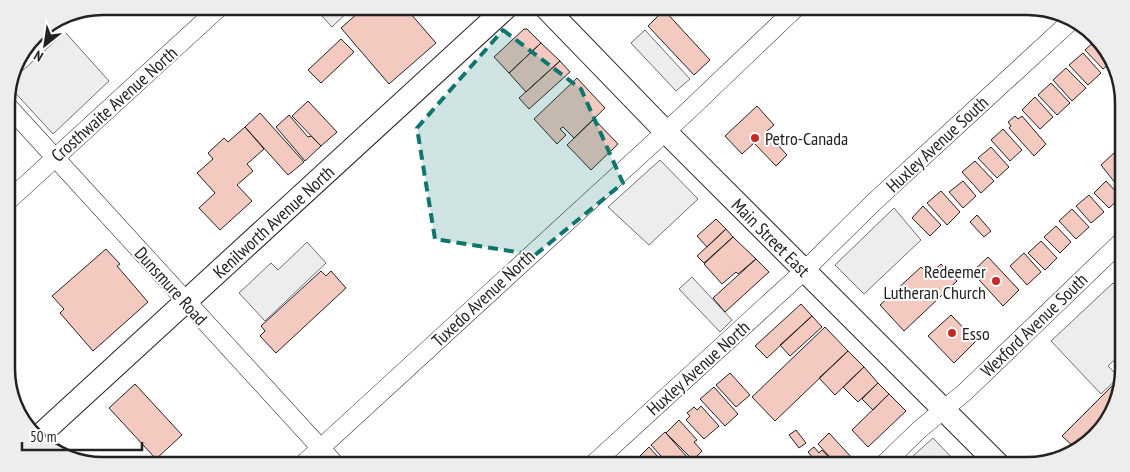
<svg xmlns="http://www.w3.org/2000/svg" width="1130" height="472" viewBox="0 0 1130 472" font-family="'PT Sans Narrow',sans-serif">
<rect width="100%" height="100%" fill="#fff"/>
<path fill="#ededed" stroke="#6f6f6f" d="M313,6h41l-22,21z
M645,30l45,49 -14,12 -45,-48z
M65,32l44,49 -56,53 -44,-48 1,-4z
M660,160l38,39 -49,46 -41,-38z
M894,208l27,32 -57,54 -29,-29z
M307,242l19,21 -61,58 -26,-28 32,-30 7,7z
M692,277l40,43 -12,12 -41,-43z
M1113,283l11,11v57l-16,15 11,11 -18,17 -50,-53z
M933,438l20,21 -7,7h-44z"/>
<path fill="#f3c9c0" stroke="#222" d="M366,6h38l32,37 -47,41 -48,-56z
M456,6h17l-9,8z
M664,10l46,50 -16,15 -46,-49z
M42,29l3,3 -23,21 17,-22z
M524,29h3l14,14 -32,30 -15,-16z
M341,39l13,13 -33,31 -13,-13z
M1097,39l6,5 8,18 -8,7 -18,-19z
M541,43l19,18 -34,31 -17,-19z
M1083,53l18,20 -13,12 -19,-20z
M560,61l10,11 -41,37 -10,-11z
M1066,68l20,20 -14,13 -19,-21z
M577,78l28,30 -31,30 -11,-11 -3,2 6,6 -9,9 -23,-25z
M1051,83l19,20 -13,12 -19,-20z
M1035,97l18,20 -13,12 -18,-19z
M308,101l29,31 -16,14 -29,-30z
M757,106l17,19 -8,7 21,23 -11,11 -22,-23 -12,11 -17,-18z
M260,113l44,49 -16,13 -43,-48z
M289,115l19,22 3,-1 10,10 -16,15 -29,-34z
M1015,116l3,3 4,-3 24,28 -12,12 -25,-28 2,-2 -3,-4z
M594,119l24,25 -27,26 -24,-25z
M245,127l19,22 -17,15 6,7 -16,14 15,16 -32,29 -21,-22 16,-15 -18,-20 16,-14 -5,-6 16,-15 4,4z
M1003,129l19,21 -12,11 -19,-21z
M991,147l18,20 -12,11 -19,-20z
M1114,153l9,10v30l-22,-28z
M975,161l19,20 -13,12 -19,-21z
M963,181l13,15 -13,12 -14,-16z
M1106,181l15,16 -12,11 -15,-15z
M941,191l19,21 -13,13 -20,-22z
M1089,195l15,17 -13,11 -15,-17z
M923,206l18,19 -11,11 -18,-18z
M1072,209l17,18 -13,12 -17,-18z
M977,215l14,16 -7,6 -14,-15z
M716,219l10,10 -19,18 -10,-11z
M1056,226l15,16 -11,11 -16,-16z
M726,229l7,8 -29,26 -7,-7z
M733,237l23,22 -18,15 -2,-2 -14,12 -18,-20z
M1041,241l16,17 -12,12 -17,-17z
M106,249l14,15 -3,2 31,36 -55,49 -33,-38 4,-4 -12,-13z
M1024,253l17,19 -14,13 -17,-19z
M988,257l31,33 -16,16 -31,-34z
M756,259l13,13 -44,40 -12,-14z
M941,264l16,17 -53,50 -24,-26 41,-38 8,8z
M321,271l5,5 5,-5 15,17 -70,65 -16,-17 5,-5 -4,-5z
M1123,275l1,15 -8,-8z
M801,304l11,12 -45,42 -12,-12z
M951,315l25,26 -22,22 -26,-27z
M812,316l10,11 -32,29 -10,-11z
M825,327l23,24 -73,70 -23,-24z
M848,351l16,16 -29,28 -16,-17z
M1124,353v16l-1,3 -9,-9z
M864,367l14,16 -20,19 -15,-15z
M730,373l20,22 -14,12 -20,-22z
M1122,376l-6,30 -30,40 -10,3 -14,-13z
M878,383l11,11 -16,16 -11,-11z
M135,384l47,51 -26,24 -47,-51z
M714,387l24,27 -13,12 -25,-27z
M889,394l17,17 -38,36 -16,-17z
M701,406l18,20 -15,13 -18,-19 4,-4 -3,-3 7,-6 3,3z
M679,420l18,20 -3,2 8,9 -9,9 -27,-27z
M796,430l10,13 -7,5 -10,-13z
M665,432l29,33 -1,1h-23l-19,-21z
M829,433l24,26 -7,7 -3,-4 -5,4 -20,-22z
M649,447l17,19h-22l-6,-8z
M814,447l5,6 3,-3 15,16h-23l-4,-5 3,-3 -5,-6z
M717,456l9,10h-13l-3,-3z
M952,460l6,6h-12z"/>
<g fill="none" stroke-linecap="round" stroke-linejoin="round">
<defs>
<path id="minor" d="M7,105l330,361
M7,202l214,-196
M301,466l386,-354 111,-106
M591,466l214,-196 69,-68 198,-182
M882,466l38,-37 45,-37 158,-152"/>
<g id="major">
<path id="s1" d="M544,6l121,125 335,335"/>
<path id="s2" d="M38,437l470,-431"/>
</g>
</defs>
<use href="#minor" stroke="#222" stroke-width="19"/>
<use href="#major" stroke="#222" stroke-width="24"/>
<use href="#minor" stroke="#fff" stroke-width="18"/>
<use href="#major" stroke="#fff" stroke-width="22"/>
</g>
<path fill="#0f766e" fill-opacity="0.2" stroke="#0f766e" stroke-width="4" stroke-dasharray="10 6" stroke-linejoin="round" d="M503,30l78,59 42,94 -88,72 -100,-16 -18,-111z"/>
<g fill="#c62828" stroke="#fff" stroke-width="2">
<circle cx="755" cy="138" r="5"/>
<circle cx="996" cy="281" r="5"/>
<circle cx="952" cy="333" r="5"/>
</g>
<g text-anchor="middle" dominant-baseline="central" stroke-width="4" stroke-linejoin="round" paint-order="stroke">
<g font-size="18" fill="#222" stroke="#fff">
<text transform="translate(114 104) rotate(-42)">Crosthwaite Avenue North</text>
<text transform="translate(937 144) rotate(-43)">Huxley Avenue South</text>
<text stroke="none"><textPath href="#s2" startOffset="319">Kenilworth Avenue North</textPath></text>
<text stroke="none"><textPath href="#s1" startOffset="324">Main Street East</textPath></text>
<text transform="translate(171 286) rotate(48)">Dunsmure Road</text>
<text transform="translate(483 298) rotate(-43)">Tuxedo Avenue North</text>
<text transform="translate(1034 325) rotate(-44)">Wexford Avenue South</text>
<text transform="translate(698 368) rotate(-42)">Huxley Avenue North</text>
</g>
<g font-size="18" fill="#222" stroke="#fff" text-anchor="start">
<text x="765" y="138">Petro-Canada</text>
<text x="986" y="271" text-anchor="end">Redeemer<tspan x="986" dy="21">Lutheran Church</tspan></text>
<text x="962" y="333">Esso</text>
</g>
</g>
<path d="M0 0H1130V472H0ZM103 15H1027A88 88 0 0 1 1115 103V369A88 88 0 0 1 1027 457H103A88 88 0 0 1 15 369V103A88 88 0 0 1 103 15Z" fill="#ededed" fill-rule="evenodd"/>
<path fill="none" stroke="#222" stroke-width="2.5" d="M103 15H1027A88 88 0 0 1 1115 103V369A88 88 0 0 1 1027 457H103A88 88 0 0 1 15 369V103A88 88 0 0 1 103 15Z"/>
<g transform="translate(45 45) rotate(210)" stroke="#ffffff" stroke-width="4" paint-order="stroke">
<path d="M0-4L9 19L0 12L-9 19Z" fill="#222222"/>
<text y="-8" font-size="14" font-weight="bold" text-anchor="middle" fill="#222222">N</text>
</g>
<path d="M22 442v8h120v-8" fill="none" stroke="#222222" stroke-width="2.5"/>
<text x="30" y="442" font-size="15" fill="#222222" stroke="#ffffff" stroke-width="4" paint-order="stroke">50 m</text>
</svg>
